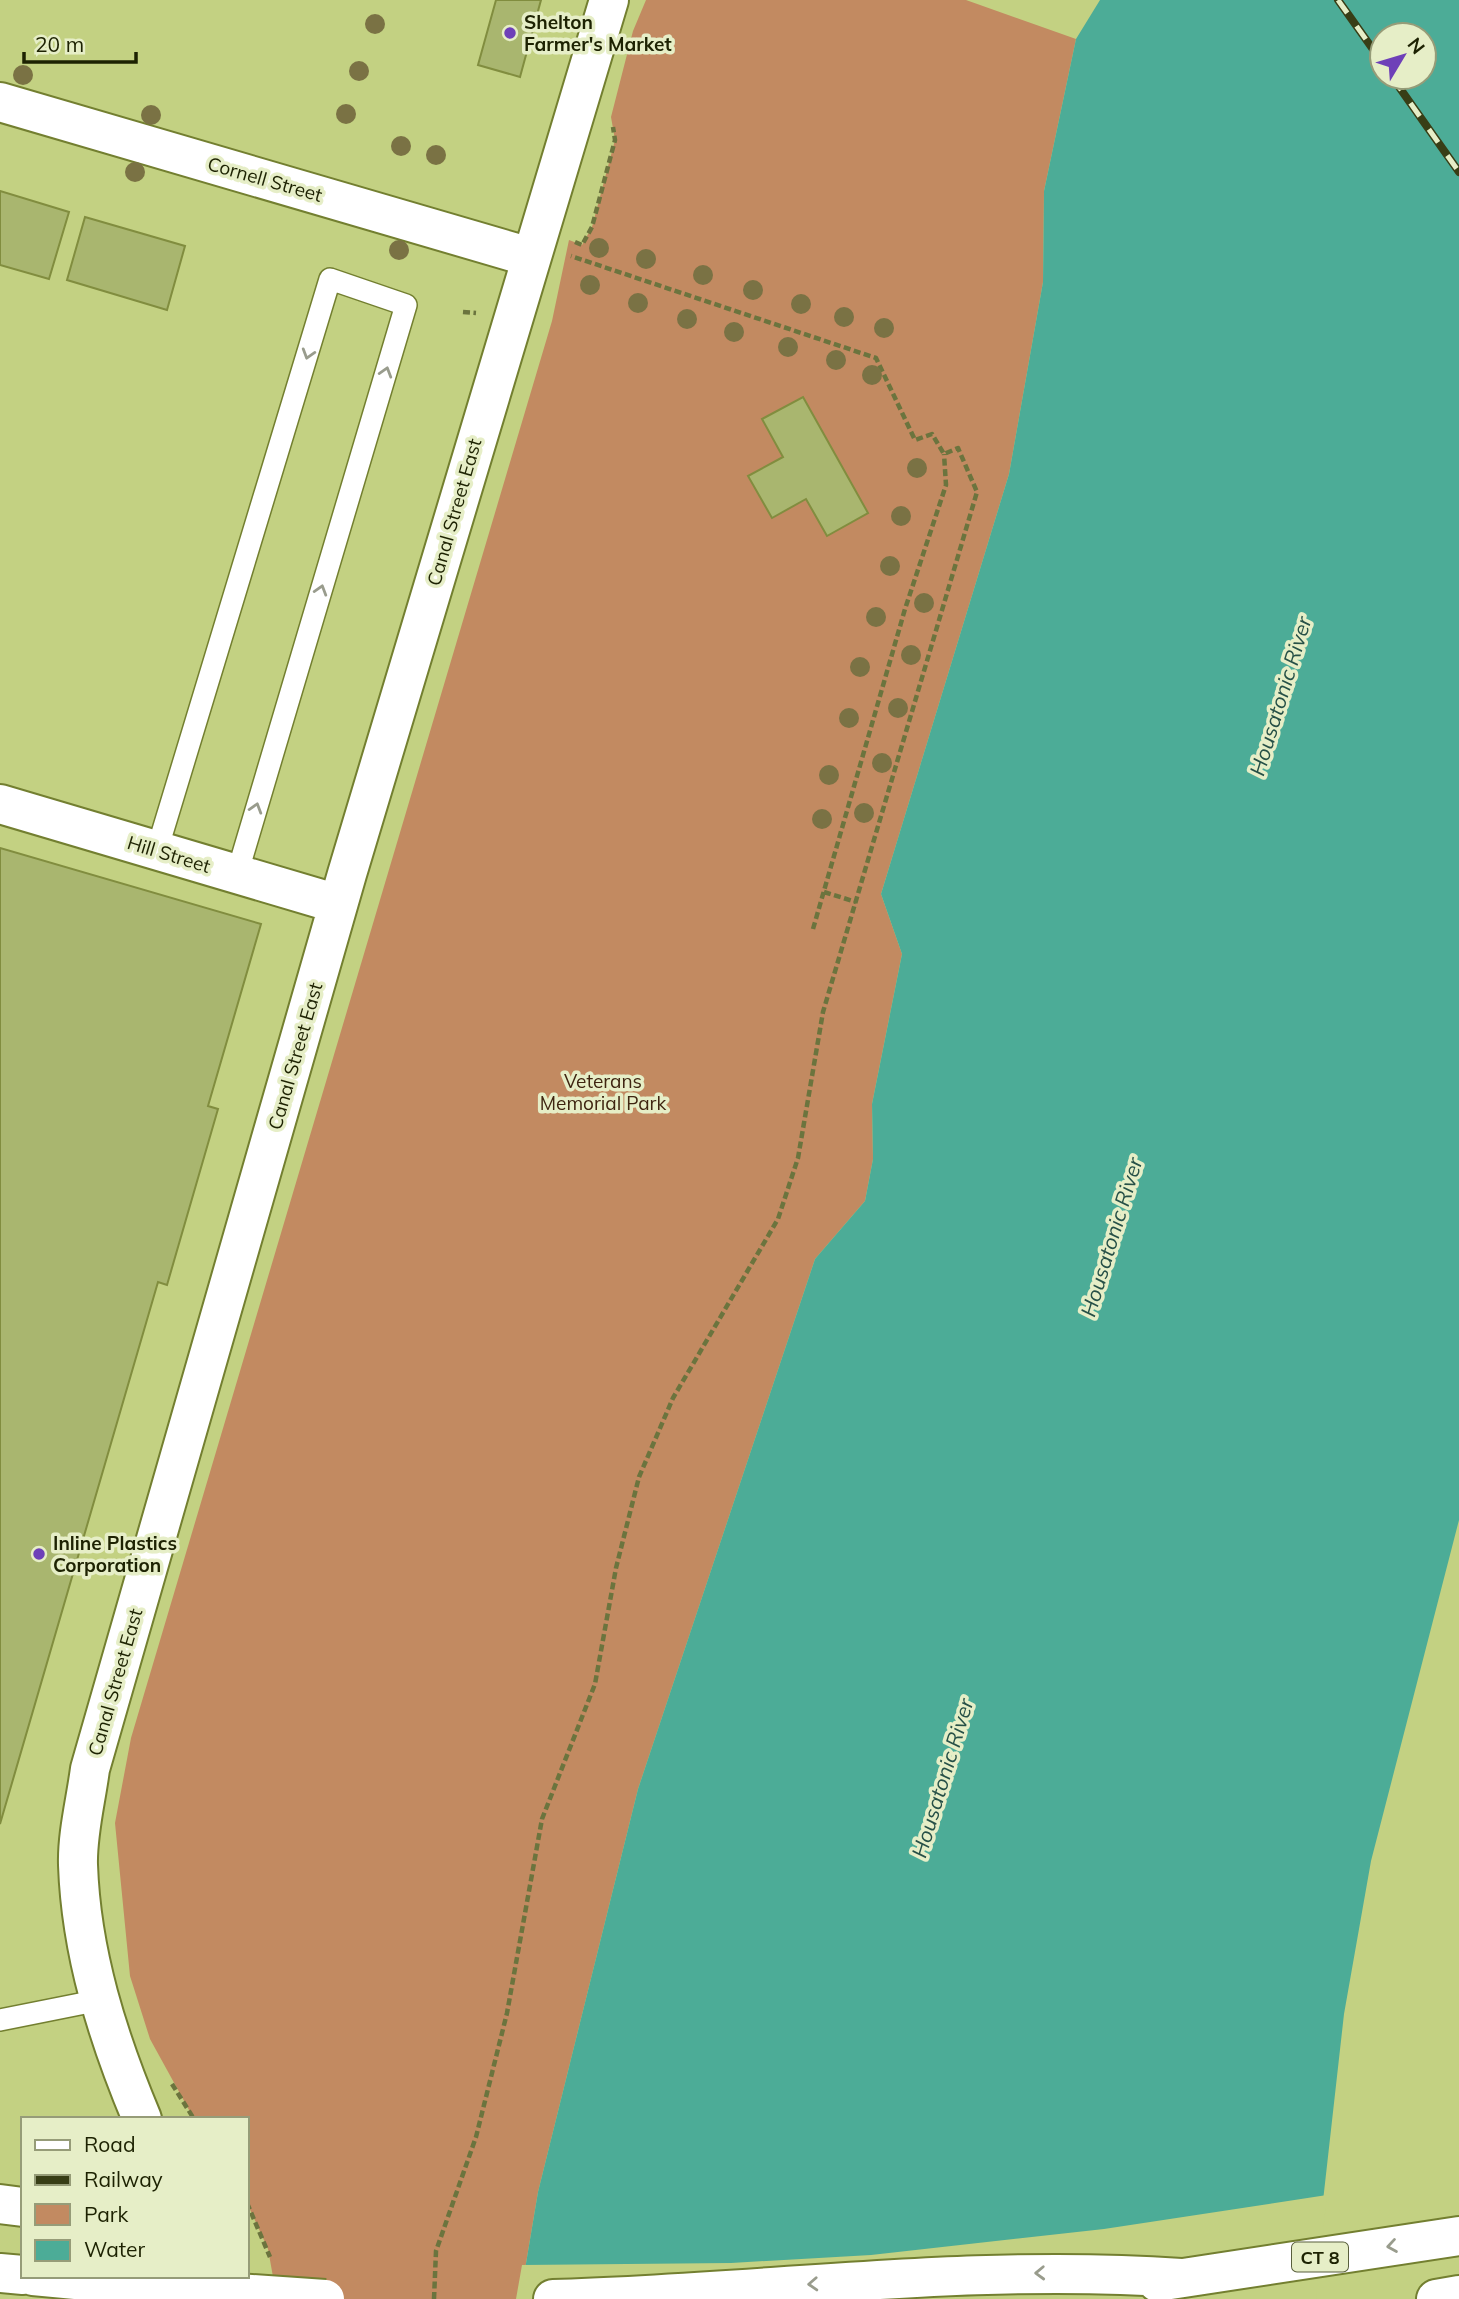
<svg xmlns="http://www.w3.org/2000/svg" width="1459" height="2299" viewBox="0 0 1459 2299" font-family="Mulish,sans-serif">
<rect width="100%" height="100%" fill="#c3d182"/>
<path fill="#c28a61" d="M646,0h320l110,39 -32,152 -1,91 -34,192 -128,420 21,60 -30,150 1,55 -8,42 -50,58 -177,530 -100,403 -18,107h-243l-9,-50 -21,-46v-84h-53l-44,-80 -20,-63 -15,-153 16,-85 421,-1417 17,-81 13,5 10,-18 23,-87 -4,-23 22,-86z"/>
<path fill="#4cac97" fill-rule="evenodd" d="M1100,0h359v1520l-88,341 -27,153 -32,285h-792l18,-107 100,-403 177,-530 50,-58 8,-42 -1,-55 30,-150 -21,-60 128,-420 34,-192 1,-91 32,-152zM1382,35h42v42h-42z"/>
<path fill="#c3d182" d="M1327,2195l-11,104h-800l6,-34 209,-2 140,-8 233,-26z"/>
<path fill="#a9b66f" stroke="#818d3f" stroke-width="2" d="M496,0h45l-21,77 -42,-12z
M0,191l69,21 -20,67 -49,-14z
M85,217l100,29 -18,64 -100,-30z
M803,397l65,116 -41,23 -21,-37 -34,19 -24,-42 35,-19 -21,-38z
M0,848l261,76 -53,182 10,3 -51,176 -9,-3 -158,542z"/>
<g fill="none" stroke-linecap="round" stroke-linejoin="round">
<defs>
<path id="service" d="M157,850l173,-571 76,26 -169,569
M0,2020l100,-20"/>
<path id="minor" d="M0,102l530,155
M0,804l338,100
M142,2119c-34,-81 -61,-166 -64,-254 -1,-31 8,-65 12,-96l257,-895 262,-874
M0,2204l23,3"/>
<path id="motorway" d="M0,2273l23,2
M33,2276l105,10
M1157,2282l302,-46
M553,2299c210,-6 418,-36 628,-21
M1436,2299l23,-4"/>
</defs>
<use href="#service" stroke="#737f30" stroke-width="24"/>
<use href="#minor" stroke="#737f30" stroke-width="42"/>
<use href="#motorway" stroke="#737f30" stroke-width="42"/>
<path stroke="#6b743e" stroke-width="4.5" stroke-dasharray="7 3.5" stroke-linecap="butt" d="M575,242l7,3 10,-18 23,-87 -2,-13
M463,312l13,1
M824,892l32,10
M813,929l92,-320 41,-124 -2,-31
M172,2084l22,35
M247,2203l23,54
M434,2299l2,-48 40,-114 31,-124 35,-194 53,-135 21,-116 23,-91 34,-79 105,-179 20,-61 25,-146 154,-520 -19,-44 -14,6 -12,-20 -17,6 -39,-82 -305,-102"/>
<use href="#service" stroke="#fff" stroke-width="21"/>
<use href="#minor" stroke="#fff" stroke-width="38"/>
<use href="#motorway" stroke="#fff" stroke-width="38"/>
<defs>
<path id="rail" d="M1338,0l44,62
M1392,77l67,95"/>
</defs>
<use href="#rail" stroke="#383e16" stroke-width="8"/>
<use href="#rail" stroke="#e6eec7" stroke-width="5" stroke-dasharray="16" stroke-linecap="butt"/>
<defs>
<path id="motorway-bridge" d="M138,2286l187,13"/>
</defs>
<use href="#motorway-bridge" stroke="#737f30" stroke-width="42" stroke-linecap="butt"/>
<use href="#motorway-bridge" stroke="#fff" stroke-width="38"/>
</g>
<g fill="#7a7244">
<circle cx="375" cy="24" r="10"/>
<circle cx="359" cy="71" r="10"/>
<circle cx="23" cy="75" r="10"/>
<circle cx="346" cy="114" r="10"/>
<circle cx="151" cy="115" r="10"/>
<circle cx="401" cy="146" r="10"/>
<circle cx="436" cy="155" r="10"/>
<circle cx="135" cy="172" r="10"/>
<circle cx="599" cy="248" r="10"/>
<circle cx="399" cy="250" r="10"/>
<circle cx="646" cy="259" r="10"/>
<circle cx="703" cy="275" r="10"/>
<circle cx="590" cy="285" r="10"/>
<circle cx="753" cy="290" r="10"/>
<circle cx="638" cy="303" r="10"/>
<circle cx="801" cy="304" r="10"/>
<circle cx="844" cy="317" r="10"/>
<circle cx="687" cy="319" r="10"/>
<circle cx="884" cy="328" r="10"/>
<circle cx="734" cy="332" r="10"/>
<circle cx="788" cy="347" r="10"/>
<circle cx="836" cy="360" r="10"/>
<circle cx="872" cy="375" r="10"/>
<circle cx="917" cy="468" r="10"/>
<circle cx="901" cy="516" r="10"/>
<circle cx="890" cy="566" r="10"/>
<circle cx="924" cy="603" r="10"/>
<circle cx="876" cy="617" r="10"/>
<circle cx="911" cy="655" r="10"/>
<circle cx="860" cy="667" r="10"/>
<circle cx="898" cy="708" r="10"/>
<circle cx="849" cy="718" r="10"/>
<circle cx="882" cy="763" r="10"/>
<circle cx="829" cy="775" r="10"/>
<circle cx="864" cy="813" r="10"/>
<circle cx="822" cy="819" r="10"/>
</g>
<defs><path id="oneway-chevron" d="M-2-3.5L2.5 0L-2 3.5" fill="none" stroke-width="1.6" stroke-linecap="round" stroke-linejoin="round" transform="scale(1.75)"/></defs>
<g stroke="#999c8d">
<use href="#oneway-chevron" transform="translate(308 354) rotate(107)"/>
<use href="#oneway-chevron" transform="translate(386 372) rotate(-73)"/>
<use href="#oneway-chevron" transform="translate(321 590) rotate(-73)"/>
<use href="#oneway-chevron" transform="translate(256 808) rotate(-73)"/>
<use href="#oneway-chevron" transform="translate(1392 2246) rotate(171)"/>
<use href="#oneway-chevron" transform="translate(1040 2273) rotate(178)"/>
<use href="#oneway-chevron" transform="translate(813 2284) rotate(177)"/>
</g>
<g fill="#6e40b8" stroke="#e6eec7" stroke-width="2.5">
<circle cx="510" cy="33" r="7"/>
<circle cx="39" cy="1554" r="7"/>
</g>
<g text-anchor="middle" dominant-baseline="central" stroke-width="7" stroke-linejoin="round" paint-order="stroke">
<rect fill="#e6eec7" stroke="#595f3d" stroke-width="2" x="1292" y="2242.5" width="56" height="29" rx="5"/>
<g font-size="18" font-weight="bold" fill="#1d2202">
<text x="1320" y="2257">CT 8</text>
</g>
<g font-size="19" font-weight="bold" fill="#1d2202" stroke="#e6eec7" text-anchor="start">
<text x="524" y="22">Shelton<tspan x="524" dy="22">Farmer's Market</tspan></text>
<text x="53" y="1543">Inline Plastics<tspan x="53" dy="22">Corporation</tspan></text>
</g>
<g font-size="19" fill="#1d2202" stroke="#e6eec7">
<text transform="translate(265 179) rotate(16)">Cornell Street</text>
<text transform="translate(454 512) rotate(-74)">Canal Street East</text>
<text transform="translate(169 854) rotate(17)">Hill Street</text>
<text transform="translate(295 1056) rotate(-74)">Canal Street East</text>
<text transform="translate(115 1682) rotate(-74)">Canal Street East</text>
</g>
<g font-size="19" fill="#3f2511" stroke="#e6eec7">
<text x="603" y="1081">Veterans<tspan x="603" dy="22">Memorial Park</tspan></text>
</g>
<g font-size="21" font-style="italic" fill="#265047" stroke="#e6eec7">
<text transform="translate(1280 696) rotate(-73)">Housatonic River</text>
<text transform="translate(1111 1237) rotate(-73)">Housatonic River</text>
<text transform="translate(942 1778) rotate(-73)">Housatonic River</text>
</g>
</g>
<rect x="21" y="2117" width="228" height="161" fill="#e6eec7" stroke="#969c78" stroke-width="2"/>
<rect x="35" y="2140" width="35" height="10" fill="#ffffff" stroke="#969c78" stroke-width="2"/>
<text x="84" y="2152" font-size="21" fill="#1d2202">Road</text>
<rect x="35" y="2175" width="35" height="10" fill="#383e16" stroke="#969c78" stroke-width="2"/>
<text x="84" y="2187" font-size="21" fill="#1d2202">Railway</text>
<rect x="35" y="2204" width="35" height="21" fill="#c28a61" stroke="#969c78" stroke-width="2"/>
<text x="84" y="2222" font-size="21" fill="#1d2202">Park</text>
<rect x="35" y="2240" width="35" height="21" fill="#4cac97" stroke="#969c78" stroke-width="2"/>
<text x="84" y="2257" font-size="21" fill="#1d2202">Water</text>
<g transform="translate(1403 56) rotate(52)"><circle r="33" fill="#e6eec7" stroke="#969c78" stroke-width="2"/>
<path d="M0-5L12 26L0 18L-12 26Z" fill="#6e40b8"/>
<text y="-10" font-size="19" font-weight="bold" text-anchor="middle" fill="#1d2202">N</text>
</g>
<path d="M24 52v10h112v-10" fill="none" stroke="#1d2202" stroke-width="3.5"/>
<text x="35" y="52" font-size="21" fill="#1d2202" stroke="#e6eec7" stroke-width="5" paint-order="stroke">20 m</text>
</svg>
